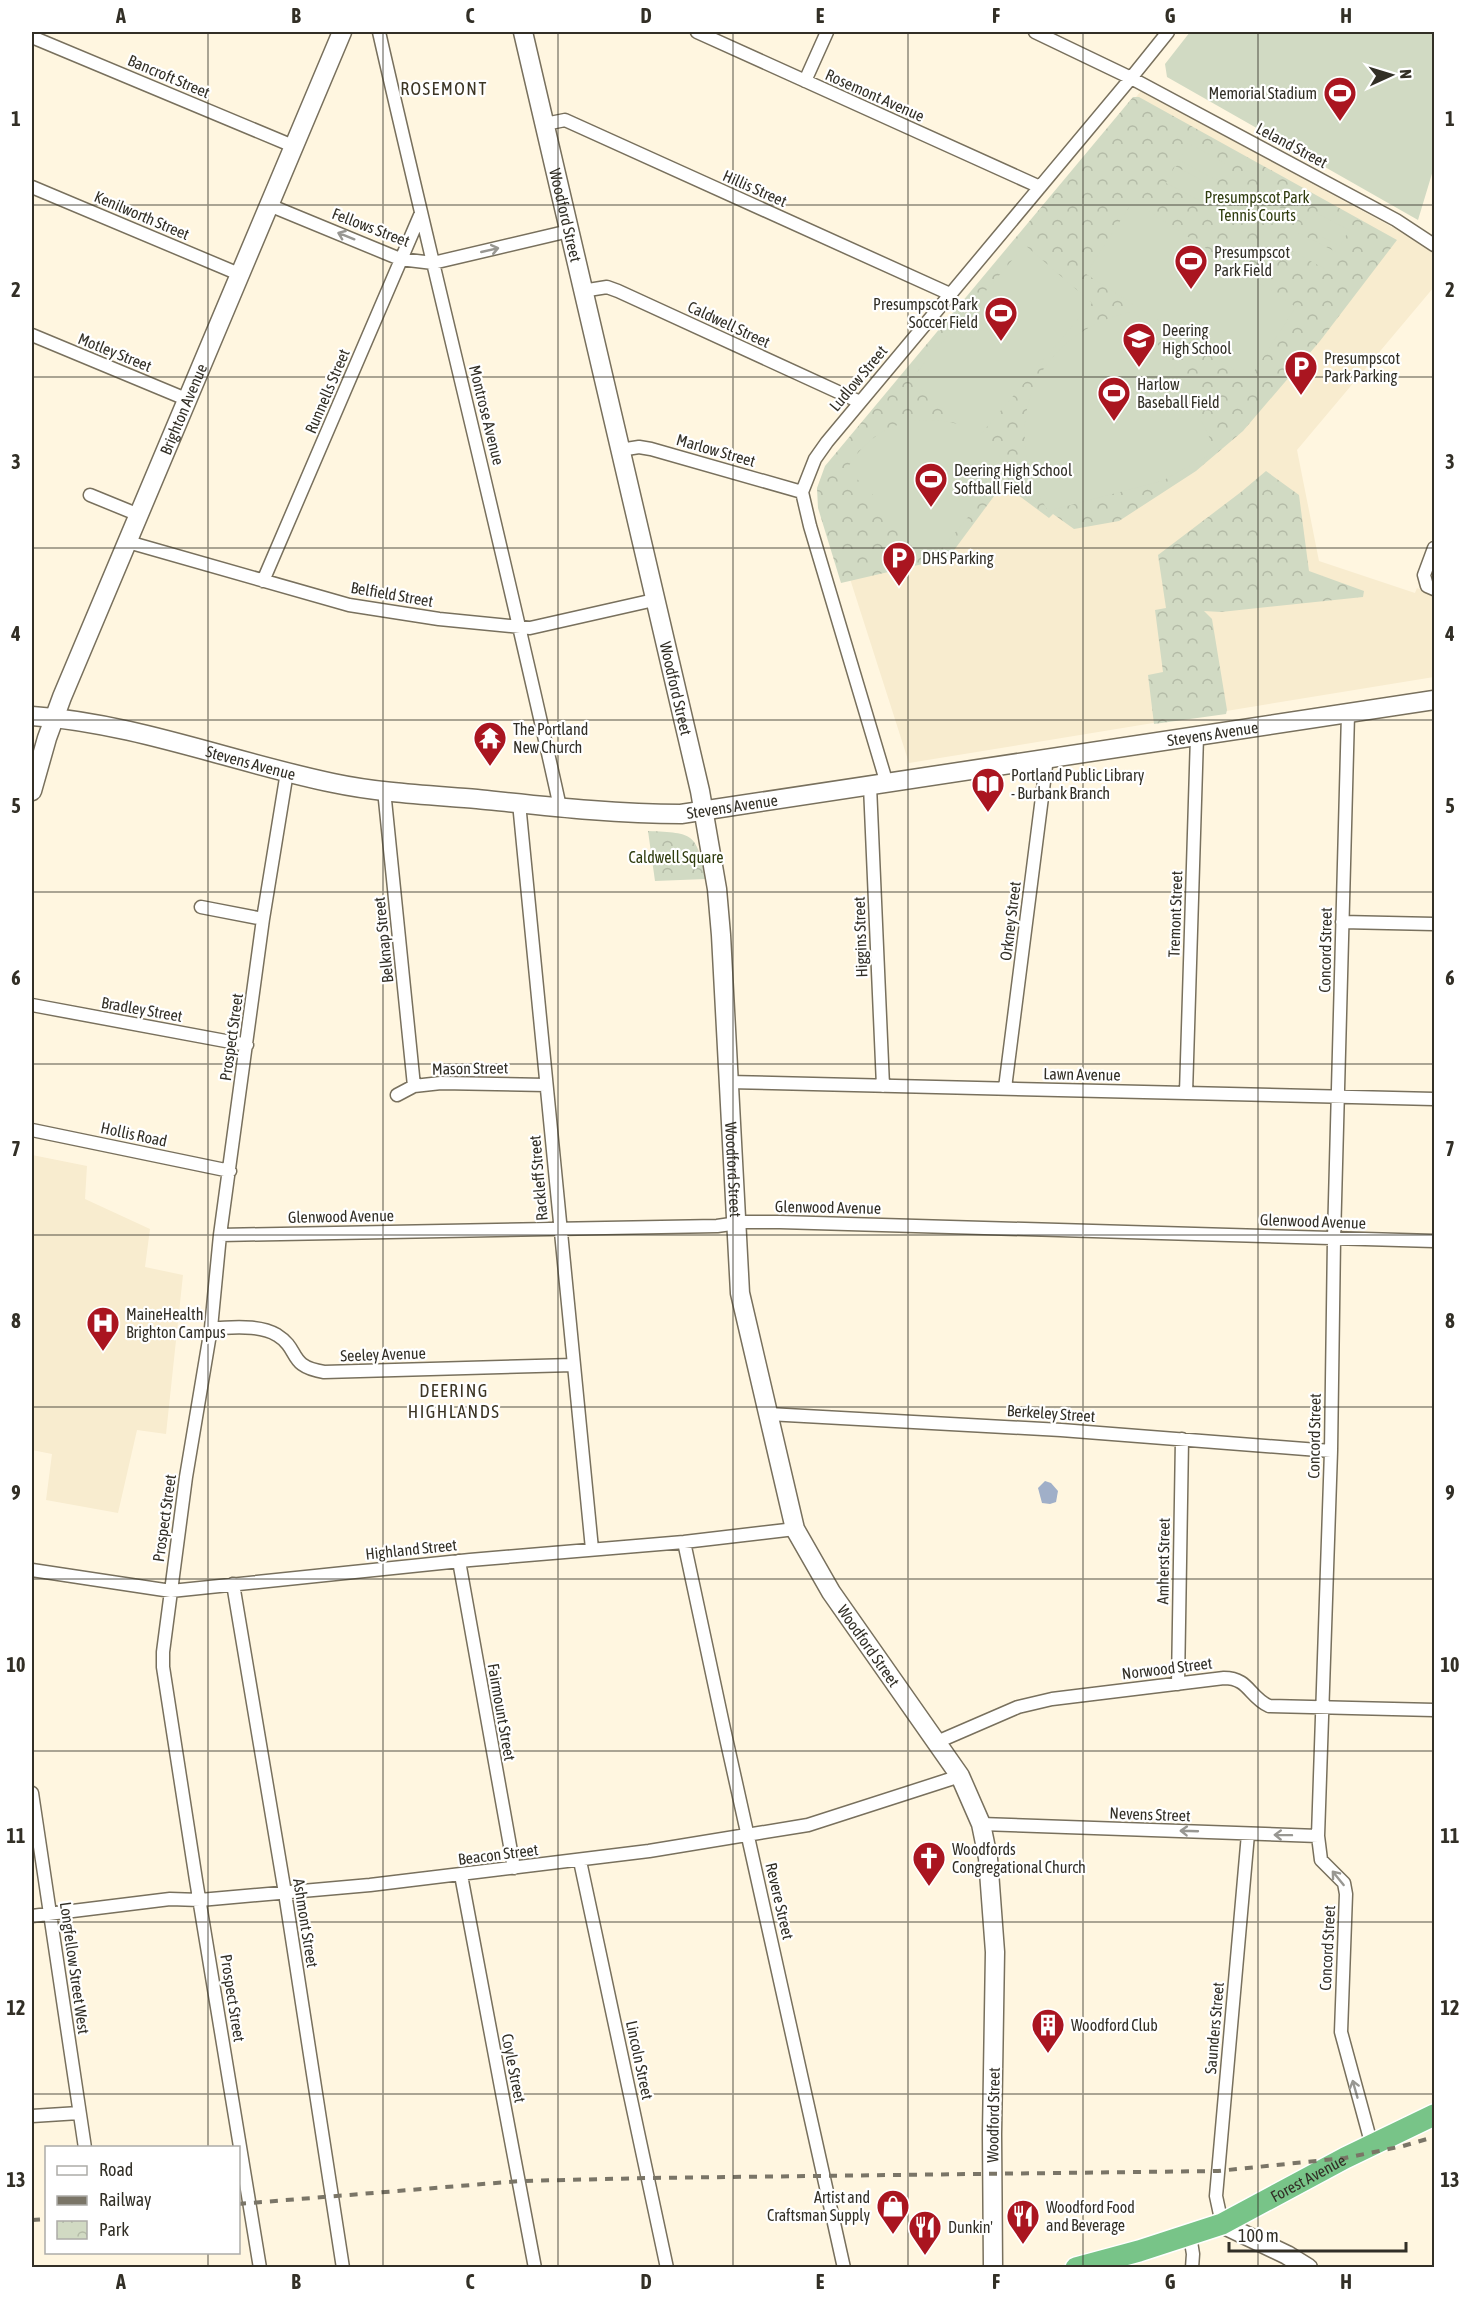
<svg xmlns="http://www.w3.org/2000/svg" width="1466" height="2299" viewBox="0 0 1466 2299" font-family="'Asap Condensed',sans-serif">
<defs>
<pattern id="park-crowns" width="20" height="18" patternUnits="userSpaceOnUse" patternTransform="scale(1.5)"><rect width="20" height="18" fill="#d1dac3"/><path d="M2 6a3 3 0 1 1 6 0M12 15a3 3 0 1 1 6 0" fill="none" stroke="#b4bba7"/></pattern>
</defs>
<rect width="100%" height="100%" fill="#fff6e0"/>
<path fill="#f8eccf" d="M1141,91l275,149 18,6v41l-137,163 22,111 96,32 2,-5 17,6v83l-525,86 -90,-281z
M32,1155l55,11 -2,33 65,30 -5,38 38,8 -17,159 -29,-4 -19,83 -72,-13 6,-46 -20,-4z"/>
<path fill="url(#park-crowns)" d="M1133,97h6l258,143 -77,101 -77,90 -47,40 -77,50 -45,8 -21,-15 -4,4 -46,-34 -57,77 -10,-3 -9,5 -86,20 -23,-75 -1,-20 8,-22z
M1266,471l33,24 10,76 55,20 -1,6 -142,15 -17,-1 8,8 15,91 -1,4 -72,10 -6,-49 15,-3 -8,-62 11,-2 -8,-53 83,-63z
M648,831c47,2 48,2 58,48l-51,2z"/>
<path fill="#d1dac3" d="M1190,32h244v135l-16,53 -251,-143 -2,-13z
M1188,143l37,20 -9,17 -37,-20z
M1175,166l38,20 -9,17 -38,-20z
M1243,188l38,20 -10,17 -37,-20z
M1133,201l163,106 -47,72 -163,-105z
M1311,210l38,20 -9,16 -37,-19z
M1299,233l37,19 -9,18 -37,-20z
M1025,245l67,58 -112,132 17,17 11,17 -64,77 -5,5 -9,1 -83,-83c24,-43 68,-58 114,-44l-51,-45z
M1134,311l45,63 34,71 -3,10 -48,26 -114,30c-53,-86 -12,-179 86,-200z"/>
<path fill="#a0afc8" d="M1045,1481l6,2 7,8 -2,11 -6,2 -8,-1 -4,-15z"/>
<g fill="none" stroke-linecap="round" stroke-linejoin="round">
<defs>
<path id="minor" d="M379,32c59,258 124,516 181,775
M697,32l343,155
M1035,32l96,46 265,142 38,25
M32,37l261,109
M805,81l22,-49
M545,124l20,-4 385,174
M32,187l207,87
M269,205l131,54 33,4 136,-32
M582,291l25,-4 11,4 242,111
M32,335l154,64
M620,450l19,-3 12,2 151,43
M90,495l49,20
M128,542l221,63 90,14 91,9 124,-28
M1434,548l-10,27 3,11 7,3
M263,581l158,-368
M1348,714l-14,525 -3,212 -13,385 3,24 23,23 2,11 -5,138 31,114
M887,784l-77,-258 -8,-34 13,-33 12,-17 304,-364 37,-46
M870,786l13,300
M384,790l30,296
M519,803l73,746
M201,907l62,12
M1342,922l92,2
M32,1005l215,40
M728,1082l706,17
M1005,1088l42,-330
M1186,1093l11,-357
M397,1095l17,-9 27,-3 105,2
M32,1130l198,41
M220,1235l497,-9 28,-4h35l654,19
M211,1328c21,0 47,-4 66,7 24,15 10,31 47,37l249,-7
M768,1414l293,16 270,21
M684,1542l40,187 120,539
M459,1561l55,307
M32,1570l139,21 299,-31 214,-18 111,-13
M233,1584l52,309 58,375
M1178,1684l4,-245
M937,1742l81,-35 34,-8 172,-21c25,0 25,19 45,28l165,4
M32,1793l53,355
M981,1824l337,12
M580,1861l87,407
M461,1875l74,393
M32,1916l138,-17 30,1 170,-15 279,-34 159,-26 152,-49
M32,2116l47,-3
M1222,2224l-6,-28 32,-362
M1190,2236l3,18 -1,14
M260,2268l-64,-388 -33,-213v-15l23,-175 25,-149 9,-93 43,-316 24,-147"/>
<g id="secondary">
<path id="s1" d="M523,32l177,759 17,98 4,46 19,358 55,236 36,63 129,184 21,48 7,34 7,94 -3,182 1,134"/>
<path id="s2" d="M32,716c102,7 200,46 301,67 47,10 96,12 144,16 68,7 136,15 204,15l753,-114"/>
<path id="s3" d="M32,791l15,-53 15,-41 280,-665"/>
<path d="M1222,2224l65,31 21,13"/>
</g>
<g id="trunk">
<path id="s4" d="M1076,2268l63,-17 83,-27 123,-66 89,-43"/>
</g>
</defs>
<use href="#minor" stroke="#78705d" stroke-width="15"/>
<use href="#secondary" stroke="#78705d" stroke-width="21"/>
<use href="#trunk" stroke="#fff" stroke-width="24"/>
<use href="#minor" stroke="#fff" stroke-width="12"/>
<use href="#secondary" stroke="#fff" stroke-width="18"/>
<use href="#trunk" stroke="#78c488" stroke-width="21"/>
<path stroke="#7a7567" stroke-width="4" stroke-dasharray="8 8" stroke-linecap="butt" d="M238,2204l282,-23 129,-3 569,-7 127,-13 58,-12 31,-9
M32,2220l14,-1"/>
</g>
<defs><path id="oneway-shaft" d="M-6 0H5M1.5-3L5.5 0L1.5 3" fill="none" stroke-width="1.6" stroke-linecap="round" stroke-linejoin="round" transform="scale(1.5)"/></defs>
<g stroke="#989792">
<use href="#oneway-shaft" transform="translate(346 236) rotate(-158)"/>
<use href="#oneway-shaft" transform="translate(490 250) rotate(-13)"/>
<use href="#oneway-shaft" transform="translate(1189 1831) rotate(-178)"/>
<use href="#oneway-shaft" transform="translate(1283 1835) rotate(-179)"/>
<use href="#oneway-shaft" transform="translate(1338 1878) rotate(-129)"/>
<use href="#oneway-shaft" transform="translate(1355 2089) rotate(-106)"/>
</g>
<path fill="none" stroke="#322f26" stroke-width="1.5" stroke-opacity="0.55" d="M208,32v2116M383,32v2236M558,32v2236M733,32v2236M908,32v2236M1083,32v2236M1258,32v2236M32,205h1402M32,377h1402M32,548h1402M32,720h1402M32,892h1402M32,1064h1402M32,1235h1402M32,1407h1402M32,1579h1402M32,1751h1402M32,1922h1402M32,2094h1402M208,2252v16"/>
<defs>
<symbol id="stadium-pin" viewBox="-11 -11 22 30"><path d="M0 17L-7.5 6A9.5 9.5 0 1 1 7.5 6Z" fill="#aa1520" stroke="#fff"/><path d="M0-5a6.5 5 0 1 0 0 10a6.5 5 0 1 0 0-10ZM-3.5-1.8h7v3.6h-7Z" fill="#fff"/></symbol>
<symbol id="school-pin" viewBox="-11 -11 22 30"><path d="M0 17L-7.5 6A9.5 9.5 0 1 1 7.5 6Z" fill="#aa1520" stroke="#fff"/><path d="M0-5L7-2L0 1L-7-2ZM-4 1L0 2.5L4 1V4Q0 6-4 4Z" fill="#fff"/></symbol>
<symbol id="parking-pin" viewBox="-11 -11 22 30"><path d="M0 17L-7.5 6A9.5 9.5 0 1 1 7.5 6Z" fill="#aa1520" stroke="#fff"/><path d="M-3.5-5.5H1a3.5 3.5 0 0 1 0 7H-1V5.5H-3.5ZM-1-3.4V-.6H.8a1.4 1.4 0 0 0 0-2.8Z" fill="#fff"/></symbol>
<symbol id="temple-pin" viewBox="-11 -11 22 30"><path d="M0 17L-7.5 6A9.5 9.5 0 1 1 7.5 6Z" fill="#aa1520" stroke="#fff"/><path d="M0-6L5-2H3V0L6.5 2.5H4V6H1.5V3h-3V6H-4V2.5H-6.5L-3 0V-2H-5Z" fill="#fff"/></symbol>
<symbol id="library-pin" viewBox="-11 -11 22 30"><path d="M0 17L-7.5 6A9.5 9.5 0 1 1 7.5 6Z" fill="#aa1520" stroke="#fff"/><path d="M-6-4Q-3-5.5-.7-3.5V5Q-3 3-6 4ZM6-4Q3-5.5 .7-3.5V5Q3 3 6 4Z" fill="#fff"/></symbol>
<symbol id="hospital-pin" viewBox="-11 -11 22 30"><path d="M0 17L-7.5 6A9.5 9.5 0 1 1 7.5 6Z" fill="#aa1520" stroke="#fff"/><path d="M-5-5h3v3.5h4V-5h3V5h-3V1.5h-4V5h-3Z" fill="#fff"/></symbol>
<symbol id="church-pin" viewBox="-11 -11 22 30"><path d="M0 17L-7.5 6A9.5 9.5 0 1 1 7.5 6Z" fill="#aa1520" stroke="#fff"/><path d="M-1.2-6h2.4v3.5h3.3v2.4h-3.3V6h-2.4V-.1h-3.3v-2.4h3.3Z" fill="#fff"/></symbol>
<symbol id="building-pin" viewBox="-11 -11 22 30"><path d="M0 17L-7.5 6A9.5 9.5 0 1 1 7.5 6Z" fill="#aa1520" stroke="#fff"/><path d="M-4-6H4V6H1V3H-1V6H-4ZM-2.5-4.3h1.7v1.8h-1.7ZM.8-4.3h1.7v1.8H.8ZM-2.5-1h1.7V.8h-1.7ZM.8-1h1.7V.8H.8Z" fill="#fff"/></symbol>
<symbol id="shop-pin" viewBox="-11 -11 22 30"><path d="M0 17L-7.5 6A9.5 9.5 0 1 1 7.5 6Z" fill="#aa1520" stroke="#fff"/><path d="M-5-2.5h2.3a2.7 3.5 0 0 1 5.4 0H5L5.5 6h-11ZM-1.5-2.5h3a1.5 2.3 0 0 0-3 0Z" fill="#fff"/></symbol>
<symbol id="restaurant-pin" viewBox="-11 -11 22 30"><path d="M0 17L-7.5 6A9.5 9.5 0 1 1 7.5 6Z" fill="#aa1520" stroke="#fff"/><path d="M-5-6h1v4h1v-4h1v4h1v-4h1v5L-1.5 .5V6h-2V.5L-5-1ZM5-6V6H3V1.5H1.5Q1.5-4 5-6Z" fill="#fff"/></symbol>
</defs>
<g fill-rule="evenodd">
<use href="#stadium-pin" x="1321" y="74" width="38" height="52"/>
<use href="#stadium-pin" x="1172" y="242" width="38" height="52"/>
<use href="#stadium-pin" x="982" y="294" width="38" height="52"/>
<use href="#school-pin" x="1120" y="320" width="38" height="52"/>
<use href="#parking-pin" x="1282" y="348" width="38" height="52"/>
<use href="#stadium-pin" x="1095" y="374" width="38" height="52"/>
<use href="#stadium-pin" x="912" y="460" width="38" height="52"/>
<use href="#parking-pin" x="880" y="539" width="38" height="52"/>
<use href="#temple-pin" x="471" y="719" width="38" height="52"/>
<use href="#library-pin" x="969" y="765" width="38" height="52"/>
<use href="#hospital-pin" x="84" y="1304" width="38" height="52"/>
<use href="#church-pin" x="910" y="1839" width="38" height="52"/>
<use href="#building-pin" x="1029" y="2006" width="38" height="52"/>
<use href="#shop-pin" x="874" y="2187" width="38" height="52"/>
<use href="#restaurant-pin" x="1004" y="2197" width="38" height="52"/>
<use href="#restaurant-pin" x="906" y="2208" width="38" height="52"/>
</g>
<g text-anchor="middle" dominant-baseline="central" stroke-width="4.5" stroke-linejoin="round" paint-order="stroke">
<g font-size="16" fill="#322f26" stroke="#fff">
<text transform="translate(169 76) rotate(23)">Bancroft Street</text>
<text transform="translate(875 95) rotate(24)">Rosemont Avenue</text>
<text transform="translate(1292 145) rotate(28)">Leland Street</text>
<text transform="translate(755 188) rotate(24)">Hillis Street</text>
<text transform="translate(142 215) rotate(23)">Kenilworth Street</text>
<text stroke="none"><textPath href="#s1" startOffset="188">Woodford Street</textPath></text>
<text transform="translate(371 227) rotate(21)">Fellows Street</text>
<text transform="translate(729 324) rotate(25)">Caldwell Street</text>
<text transform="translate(115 352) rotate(22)">Motley Street</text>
<text transform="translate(858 378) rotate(-50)">Ludlow Street</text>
<text transform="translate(327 391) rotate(-67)">Runnells Street</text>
<text stroke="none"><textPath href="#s3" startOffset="411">Brighton Avenue</textPath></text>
<text transform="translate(487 415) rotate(76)">Montrose Avenue</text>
<text transform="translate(716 450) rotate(16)">Marlow Street</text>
<text transform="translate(392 594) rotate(10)">Belfield Street</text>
<text stroke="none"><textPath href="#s1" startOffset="674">Woodford Street</textPath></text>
<text stroke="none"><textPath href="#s2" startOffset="1196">Stevens Avenue</textPath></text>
<text stroke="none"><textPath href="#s2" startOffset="224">Stevens Avenue</textPath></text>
<text stroke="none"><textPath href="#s2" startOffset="710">Stevens Avenue</textPath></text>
<text transform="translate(1175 914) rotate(-88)">Tremont Street</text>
<text transform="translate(1010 921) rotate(-83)">Orkney Street</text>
<text transform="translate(860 937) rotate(-92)">Higgins Street</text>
<text transform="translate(383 940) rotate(-96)">Belknap Street</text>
<text transform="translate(1325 950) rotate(-89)">Concord Street</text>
<text transform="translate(142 1009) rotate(10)">Bradley Street</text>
<text transform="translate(231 1037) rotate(-82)">Prospect Street</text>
<text transform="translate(470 1068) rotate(-1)">Mason Street</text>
<text transform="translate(1082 1074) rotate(1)">Lawn Avenue</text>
<text transform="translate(134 1134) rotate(12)">Hollis Road</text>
<text stroke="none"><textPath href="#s1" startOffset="1160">Woodford Street</textPath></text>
<text transform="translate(538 1178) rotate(-95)">Rackleff Street</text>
<text transform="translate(828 1207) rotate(1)">Glenwood Avenue</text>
<text transform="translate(341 1216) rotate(-1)">Glenwood Avenue</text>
<text transform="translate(1313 1221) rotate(2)">Glenwood Avenue</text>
<text transform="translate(383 1354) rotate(-2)">Seeley Avenue</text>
<text transform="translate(1051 1413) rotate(4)">Berkeley Street</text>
<text transform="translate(1314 1436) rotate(-89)">Concord Street</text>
<text transform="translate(164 1518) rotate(-82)">Prospect Street</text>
<text transform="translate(411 1549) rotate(-6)">Highland Street</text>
<text transform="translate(1163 1561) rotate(-89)">Amherst Street</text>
<text stroke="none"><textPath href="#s1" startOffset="1664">Woodford Street</textPath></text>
<text transform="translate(1167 1668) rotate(-7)">Norwood Street</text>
<text transform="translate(502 1712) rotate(80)">Fairmount Street</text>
<text transform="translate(1150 1814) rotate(2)">Nevens Street</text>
<text transform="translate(498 1854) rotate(-7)">Beacon Street</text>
<text transform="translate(780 1901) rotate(77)">Revere Street</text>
<text transform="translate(306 1923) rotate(81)">Ashmont Street</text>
<text transform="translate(1327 1948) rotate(-87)">Concord Street</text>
<text transform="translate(75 1968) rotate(82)">Longfellow Street West</text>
<text transform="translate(233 1998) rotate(81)">Prospect Street</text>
<text transform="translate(1214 2028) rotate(-85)">Saunders Street</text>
<text transform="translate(640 2060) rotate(78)">Lincoln Street</text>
<text transform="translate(514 2068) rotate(79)">Coyle Street</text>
<text transform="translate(993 2115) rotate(-89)">Woodford Street</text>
<text stroke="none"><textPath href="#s4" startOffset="250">Forest Avenue</textPath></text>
</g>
<g font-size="16" fill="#322f26" stroke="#fff" text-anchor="start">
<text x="1317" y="93" text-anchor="end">Memorial Stadium</text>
<text x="1214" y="252">Presumpscot<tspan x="1214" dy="18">Park Field</tspan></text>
<text x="978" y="304" text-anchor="end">Presumpscot Park<tspan x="978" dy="18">Soccer Field</tspan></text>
<text x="1162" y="330">Deering<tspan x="1162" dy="18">High School</tspan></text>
<text x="1324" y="358">Presumpscot<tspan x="1324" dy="18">Park Parking</tspan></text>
<text x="1137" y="384">Harlow<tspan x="1137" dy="18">Baseball Field</tspan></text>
<text x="954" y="470">Deering High School<tspan x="954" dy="18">Softball Field</tspan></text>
<text x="922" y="558">DHS Parking</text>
<text x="513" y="729">The Portland<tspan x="513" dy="18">New Church</tspan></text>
<text x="1011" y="775">Portland Public Library<tspan x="1011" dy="18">- Burbank Branch</tspan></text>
<text x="126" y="1314">MaineHealth<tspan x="126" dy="18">Brighton Campus</tspan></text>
<text x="952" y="1849">Woodfords<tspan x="952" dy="18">Congregational Church</tspan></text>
<text x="1071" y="2025">Woodford Club</text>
<text x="870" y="2197" text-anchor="end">Artist and<tspan x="870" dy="18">Craftsman Supply</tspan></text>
<text x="1046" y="2207">Woodford Food<tspan x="1046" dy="18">and Beverage</tspan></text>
<text x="948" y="2227">Dunkin'</text>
</g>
<g font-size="16" fill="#303d0f" stroke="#fff">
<text x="1257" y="197">Presumpscot Park<tspan x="1257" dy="18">Tennis Courts</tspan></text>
<text x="676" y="857">Caldwell Square</text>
</g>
<g font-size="18" letter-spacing="1.5" fill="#3c3524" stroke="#fff">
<text x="444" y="88">ROSEMONT</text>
<text x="454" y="1390">DEERING<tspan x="454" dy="21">HIGHLANDS</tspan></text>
</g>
</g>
<rect width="1466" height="2299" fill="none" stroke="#ffffff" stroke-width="66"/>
<rect x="45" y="2146" width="195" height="108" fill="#ffffff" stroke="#adaca8" stroke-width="1.5"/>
<rect x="57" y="2166" width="30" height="9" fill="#ffffff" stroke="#adaca8" stroke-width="1.5"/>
<text x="99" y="2176" font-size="18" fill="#322f26">Road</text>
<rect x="57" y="2196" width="30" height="9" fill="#7a7567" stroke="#adaca8" stroke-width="1.5"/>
<text x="99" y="2206" font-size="18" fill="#322f26">Railway</text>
<rect x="57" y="2221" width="30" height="18" fill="url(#park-crowns)" stroke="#adaca8" stroke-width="1.5"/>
<text x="99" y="2236" font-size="18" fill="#322f26">Park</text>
<g transform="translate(1391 75) rotate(86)" stroke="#ffffff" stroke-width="4.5" paint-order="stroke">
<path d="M0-4.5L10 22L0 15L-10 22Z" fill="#322f26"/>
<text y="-9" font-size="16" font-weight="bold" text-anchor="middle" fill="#322f26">N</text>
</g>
<path d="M1229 2242v9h177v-9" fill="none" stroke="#322f26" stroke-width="3"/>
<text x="1238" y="2242" font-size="18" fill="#322f26" stroke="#ffffff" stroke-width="4.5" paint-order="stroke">100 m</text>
<rect x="33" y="33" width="1400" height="2233" fill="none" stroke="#322f26" stroke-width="2"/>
<g font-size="20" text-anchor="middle" font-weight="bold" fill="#322f26">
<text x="121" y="23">A</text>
<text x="296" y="23">B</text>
<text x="470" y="23">C</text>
<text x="646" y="23">D</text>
<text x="820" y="23">E</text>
<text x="996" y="23">F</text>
<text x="1170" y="23">G</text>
<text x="1346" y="23">H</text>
<text x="16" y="126">1</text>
<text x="1450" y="126">1</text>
<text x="16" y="297">2</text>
<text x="1450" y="297">2</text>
<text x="16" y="469">3</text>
<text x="1450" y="469">3</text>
<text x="16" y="641">4</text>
<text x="1450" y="641">4</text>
<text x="16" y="813">5</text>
<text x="1450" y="813">5</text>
<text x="16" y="985">6</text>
<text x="1450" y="985">6</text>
<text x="16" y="1156">7</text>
<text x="1450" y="1156">7</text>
<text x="16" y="1328">8</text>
<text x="1450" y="1328">8</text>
<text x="16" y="1500">9</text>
<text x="1450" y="1500">9</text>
<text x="16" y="1672">10</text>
<text x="1450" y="1672">10</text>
<text x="16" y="1843">11</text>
<text x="1450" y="1843">11</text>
<text x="16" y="2015">12</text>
<text x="1450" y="2015">12</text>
<text x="16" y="2187">13</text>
<text x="1450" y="2187">13</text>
<text x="121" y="2289">A</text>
<text x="296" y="2289">B</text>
<text x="470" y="2289">C</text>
<text x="646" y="2289">D</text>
<text x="820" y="2289">E</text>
<text x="996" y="2289">F</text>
<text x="1170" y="2289">G</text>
<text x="1346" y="2289">H</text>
</g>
</svg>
